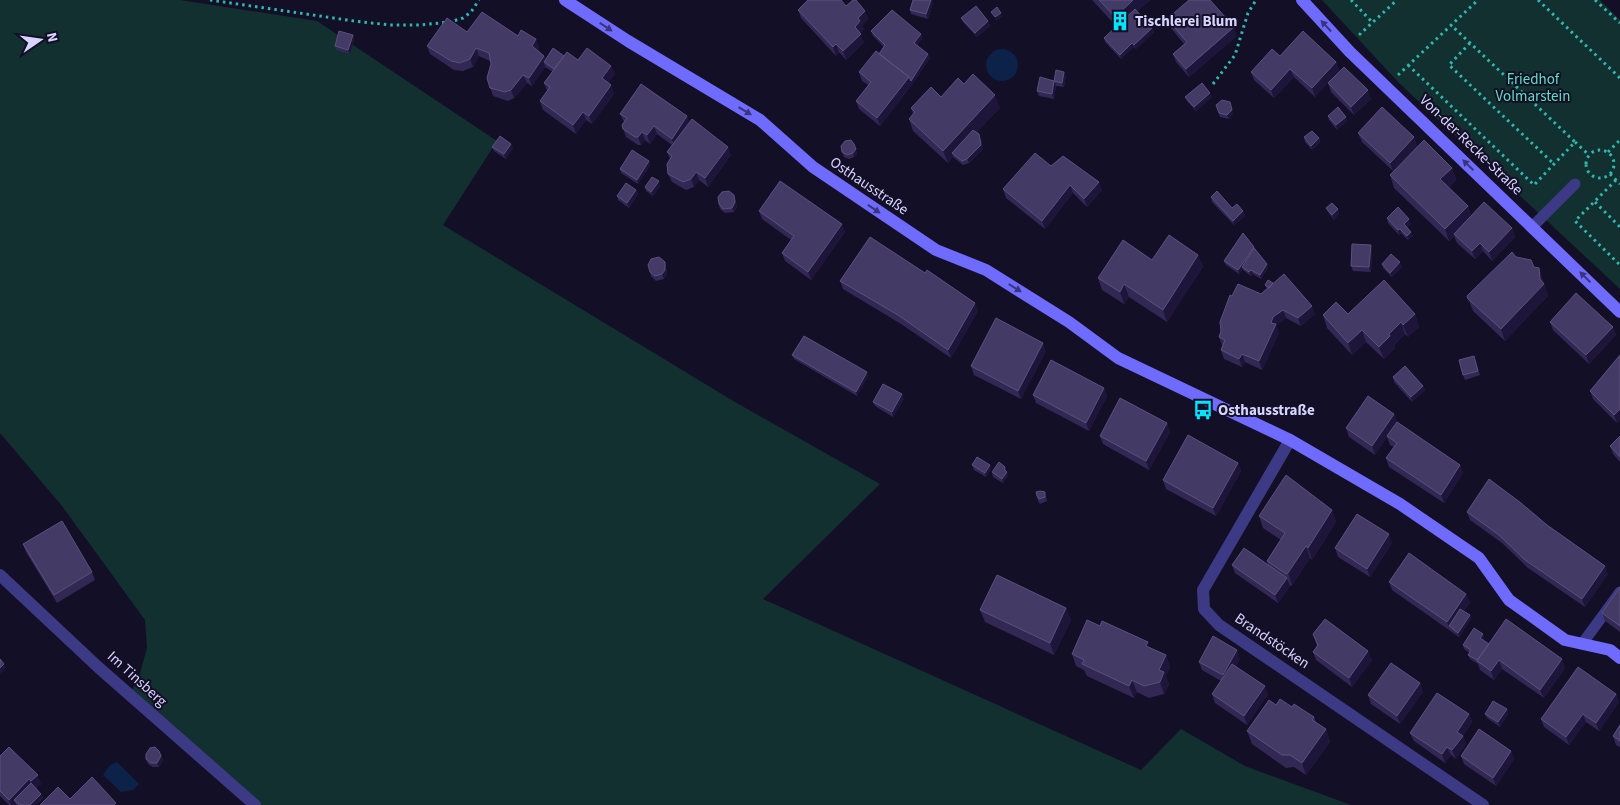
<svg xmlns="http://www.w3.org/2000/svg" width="1620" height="805" viewBox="0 0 1620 805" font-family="'Source Sans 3',sans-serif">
<rect width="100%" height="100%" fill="#130f26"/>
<path fill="#12302f" d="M0,0h180l137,21 180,120 -54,84 292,177 145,82 -117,115 378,171 40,-41 64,37 106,39h-1103l-117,-114 7,-11 9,-32 -2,-28 -83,-114 -62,-73z
M1322,0h278l20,20v269l-221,-206z"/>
<path fill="#0c2248" d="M986 65a16 16 0 1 1 32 0a16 16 0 1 1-32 0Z
M117,762l22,22 -6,6 -12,2 -18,-17 7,-10z"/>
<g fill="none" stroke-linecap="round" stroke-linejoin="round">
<path stroke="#2fb8b0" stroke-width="3" stroke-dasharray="2.5 4" stroke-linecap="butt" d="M210,0l144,21 36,4h30l30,-3 13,-4 8,-6 8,-12
M1351,0l22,23
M1538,0l82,78
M1595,0l25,23
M1361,35l-1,-1 37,-34
M1470,43l-21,22 105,99
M1408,65l126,120 41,-43 -124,-117
M1398,75l80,-75
M1213,84l22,-29 13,-42 8,-13
M1575,142l14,13
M1586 164a14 14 0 1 1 28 0a14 14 0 1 1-28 0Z
M1608,152l12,-12
M1610,174l10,10
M1616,180l-41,41 45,44
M1595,202l25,25"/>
<path stroke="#3d3a85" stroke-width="11" d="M1533,226l42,-42
M1582,644l38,-52"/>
<path stroke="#3d3a85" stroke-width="12" d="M1290,440l-87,150 1,19 15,16 264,180
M0,575l98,92 157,138"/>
<path stroke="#6f6bff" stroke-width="12" d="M565,0l63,41 132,79 53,47 123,83 50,20 83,52 49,36 172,82 110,64 79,54 30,42 56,40 45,10 10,8
M1302,0l48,52 270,260"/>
</g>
<path fill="#312854" d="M1092,0h58l-13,12 15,16 2,4 -18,17 -2,-2 -13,12 -16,-17 -1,-4 12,-12z
M933,3l-5,16 -17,-5 -1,-4z
M846,6l19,5 3,8 -6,7 2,3 -4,4 4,9 -18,18 -7,-8 -3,4 -35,-38 -3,-8z
M961,18l27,3 2,5 -13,11 -14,-15z
M1167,19l70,17 -48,41 -13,-15 -3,-8 11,-10 -14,-17z
M871,31l50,3 1,5 -5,6 13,13 -18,27 -32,41 -21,-17 -3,-8 12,-16 -6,-4 -3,-9 20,-18 5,-7 -11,-11z
M467,32l51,4 18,3 3,9 -1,2 6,6 2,4 18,-4 14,4 37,14 -7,9 6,11 -22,30 -6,-4 -10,14 -33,-24 -3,-9 7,-10 -3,-8 9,-11 -8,-5 -13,19 -5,-3 -13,15 -6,3 -15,-5 -6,-18 4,-14 -1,-3 -11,-5 -6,11 -10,4 -9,-1 -24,-16 -3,-8z
M353,35l1,4 -4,15 -14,-4 -1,-4z
M1280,56l56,6 3,8 -24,27 -21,-20 -20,21 -20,-18 -3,-8z
M1064,72l2,4 -2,11 -8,-1 -2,13 -15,-3 -2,-5 17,-10z
M1328,83l43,16 -17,16 -23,-23z
M964,84l36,24 -23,24 4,7 2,10 -14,14 -6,2 -10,-8 -5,6 -35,-32 -4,-12 4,-5 -2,-6 30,-11z
M1185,97h27l-16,14 -9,-10z
M1216,105l17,9 -4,5 -9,-2z
M620,114l67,2 2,6 42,33 -23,32 -9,-7 -5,7 -8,3 -14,-8 -4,-8 2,-15 -3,-7 5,-7 -15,-11 -7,10 -5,-4 -4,5h-3l-12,-8 -4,-12 2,-3z
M1328,116l19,5 -10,9 -8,-10z
M1358,133l56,4 3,9 -24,25 -31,-29z
M1304,137l15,1 1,4 -8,8 -7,-8z
M511,144l2,4 -7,11 -12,-8 -2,-4z
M854,144l3,10 -3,3 -5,2 -5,-2 -2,-5z
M650,166l-12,18 -17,-11 -1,-4z
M1051,166l51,24 -15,17 -14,-14 -28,36 -39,-31 -3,-9z
M1452,168l4,12 -7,8 19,18 3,10 41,12 3,9 -23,24 -9,-10 -8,8 -18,-16 -3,-7 -5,5 -55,-53 -4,-13z
M660,186l-7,10 -7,-5 -1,-4z
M636,190l2,4 -9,14 -11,-8 -1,-4z
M1211,197l21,11 11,3 2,5 -11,9 -22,-23z
M735,199l2,8 -3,5 -9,1 -5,-4 -1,-5z
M1326,208l12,1 1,5 -5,6 -6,-8z
M759,211l86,21 -34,48 -26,-19 -3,-8 9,-13 -29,-21z
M1387,218l24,6 -4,3 6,9 -5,4 -7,-7 -2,2 -11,-12z
M1243,233l24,31 1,4 -7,11 -8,-5 -2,2 -7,-5 -1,-2 -4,5 -13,-9 -2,-4z
M1372,249l-1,23 -18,-1 -2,-5z
M1198,255l5,12 -36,55 -38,-25 -5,7 -22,-14 -4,-12 54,-18z
M1516,257l18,10 5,1 9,28 -43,45 -32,-30 -6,-15z
M665,262l1,5 1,7 -3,5 -8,2 -5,-5 -1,-4z
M1382,264l20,3 -10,10 -9,-9z
M925,273l53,38 -27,47 -50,-34 -58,-35 -3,-8z
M1273,283l42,31 -14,12 -15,-8 -10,8 3,7 -17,37 -17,-8 -3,5 -18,-8 -3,-9 2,-4 -1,-1 -3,-8 13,-41 29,-2 6,-5 -2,-4z
M1348,314h67l4,13 -11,10 -3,-3 -11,11 1,3 -11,11 -18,-17 -14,13 -25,-27 -4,-13z
M1550,322l63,5 3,8 -27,29 -36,-34z
M1046,351l-25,48 -47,-24 -3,-9z
M792,355l76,21 -11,20 -63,-37z
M1620,355v65l-3,3 -24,-24 -3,-8z
M1475,360l5,15 -15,5 -2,-5z
M1393,377l30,9 2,4 -13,12 -18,-20z
M1104,388l3,8 -18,35 -53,-28 -3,-8z
M904,399l-11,18 -18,-11 -2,-4z
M1394,414l3,8 63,43 3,8 -19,30 -55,-36 -3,-9 8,-11 -4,-2 -3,-8 -12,18 -26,-18 -3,-9z
M1167,423l3,9 -21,38 -46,-26 -3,-8z
M1620,436v26l-7,-8 -3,-8z
M1238,463l3,8 -25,45 -50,-27 -3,-9z
M972,465h18l1,4 -5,8 -12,-7z
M1005,467l3,9 -5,7 -10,-6 -1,-5z
M1037,496h9l1,5 -7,3 -2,-3z
M1332,510l4,12 -24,38 -2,-2 -18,27 -2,1 -12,17 -43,-30 -3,-8h36l-1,-4 14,-21 -18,-12 -4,-12z
M1467,512l80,13 61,49 -23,33 -57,-39 -26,-25 -32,-23z
M1392,543l-22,34 -32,-20 -3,-9z
M23,544l69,28 3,8 -38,23 -31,-51z
M1389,582l81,20 -6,9 6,4 1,4 -12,18 -67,-47z
M1620,587v45l-15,-11 -3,-8z
M1066,608l5,12 -17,35 -69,-33 -5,-12z
M1313,634l59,26 -20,27 -36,-27 -3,-8 4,-6z
M1483,634l1,5 -1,1 6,4 76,24 -21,30 -42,-29 -8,11 -14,-10 -2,-6 -8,-5 -2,-4 2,-2 -6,-4 -1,-4z
M1149,648l17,7 4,12 -4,9 3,8 -5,10 -15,4 -12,-6 -3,6 -47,-22 -3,-6 -8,-4 -4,-12z
M1240,659l-4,7 32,28 -21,31 -32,-22 -3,-9 9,-13 -19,-11 -3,-8z
M1420,683l3,9 -23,32 -29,-20 -3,-9z
M1616,694l3,8 -20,29 -13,-9 -17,23 -25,-18 -3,-8z
M1276,705l16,2 22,10 2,5 10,7 4,13 -24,33 -12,-8 -8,1 -34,-24 -5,-13z
M1507,709l1,5 -8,13 -13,-9 -2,-4z
M1469,714l3,8 -9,14 3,8 -10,15 -5,-4 -6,8 -31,-22 -4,-8z
M1620,725v22l-4,-2 -3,-9z
M159,751l4,9 -4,7h-6l-5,-3 -2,-5z
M1511,751l3,8 -18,27 -32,-22 -3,-8z
M0,756l41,28 -5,4 5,6 2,4 -7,7h-19l-1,-1 -1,1h-6l-9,-9z"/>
<path fill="#1d163a" d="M931,0h1l1,3 -5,16 -2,-5z
M1133,0h17l-31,29 -4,-12z
M865,11l3,8 -6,7 2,3 -6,6 -3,-8 3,-9z
M1001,13l1,4 -6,4 -1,-4z
M988,21l2,5 -13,11 -2,-4z
M1234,27l3,9 -48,41 -3,-8z
M1152,28l2,4 -18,17 -2,-4z
M861,34l3,8 -18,18 -3,-9z
M921,34l1,5 -6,8 -2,-4z
M353,35l1,4 -4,15 -2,-4z
M536,39l3,9 -4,7 -3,-9z
M1132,43l2,4 -13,12 -1,-4z
M836,44l3,8 -3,4 -3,-9z
M476,48l3,8 -6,11 -3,-8z
M928,54l2,4 -18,27 -32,41 -3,-8z
M544,56l3,8 -3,-2 1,5 -13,19 -3,-8z
M1336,62l3,8 -24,27 -3,-9z
M611,66l4,8 -10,13 -3,-9z
M1290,69l4,8 -20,21 -3,-8z
M1064,72l2,4 -2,11 -2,-4z
M523,75l4,8 -13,15 -3,-8z
M1054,81l2,5 -2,13 -2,-5z
M611,85l3,9 -22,30 -3,-8z
M1368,90l3,9 -17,16 -3,-8z
M1210,93l2,4 -16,14 -2,-4z
M995,95l5,13 -45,47 -3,-2 1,4 -5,6 -5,-12z
M1230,102l3,12 -4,5 -2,-4z
M583,112l3,8 -10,14 -3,-9z
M687,116l3,9 -15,22 -3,-8z
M1346,117l1,4 -10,9 -1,-5z
M654,126l3,8 -7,10 -3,-9z
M642,132l3,8 -4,5 -3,-8z
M979,134l2,5 2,10 -14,14 -2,-4z
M1414,137l3,9 -24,25 -3,-8z
M1319,138l1,4 -8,8 -1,-4z
M511,144l2,4 -7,11 -2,-5z
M854,144l3,10 -3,3 -1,-4z
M728,147l3,8 -23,32 -3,-9z
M649,161l1,5 -12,18 -1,-4z
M1452,168l4,12 -11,12 -5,-13z
M696,172l3,8 -5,7 -3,-8z
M659,181l1,5 -7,10 -2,-4z
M1099,182l3,8 -15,17 -3,-8z
M1070,185l3,8 -28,36 -3,-8z
M636,190l2,4 -9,14 -2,-5z
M734,195l3,12 -3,5 -2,-4z
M1468,206l4,12 -18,16v2l-5,5 -4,-12z
M1338,209l1,5 -5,6 -2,-5z
M1243,211l2,5 -11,9 -1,-4z
M1409,219l2,5 -5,4 -2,-4z
M842,224l3,8 -34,48 -3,-8z
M1512,228l3,9 -23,24 -3,-9z
M1400,229l1,4 -2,2 -1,-5z
M1411,232l2,4 -5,4 -1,-4z
M1480,243l3,8 -8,8 -3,-8z
M1371,245l1,4 -1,23 -2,-5z
M1254,247l1,4 -13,16 1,2 -4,5 -1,-4z
M1198,255l5,12 -36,55 -4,-12z
M665,262l1,5 1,7 -3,5 -2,-5z
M1400,262l2,5 -10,10 -2,-4z
M1267,264l1,4 -7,11 -1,-4z
M1539,268l9,28 -43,45 -4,-12 39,-50z
M1251,270l2,4 -2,2 -2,-4z
M1124,284l5,13 -5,7 -4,-12z
M975,303l3,8 -27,47 -3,-8z
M1312,306l3,8 -14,12 -3,-8z
M1283,310l3,8 -10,8 3,7 -17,37 -3,-9 12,-38 2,-6z
M1415,314l4,13 -11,10 -5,-12z
M1401,322l4,12 -11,11 1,3 -11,11 -5,-12 10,-13z
M1613,327l3,8 -27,29 -3,-9z
M1362,330l4,12 -14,13 -4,-12z
M1043,343l3,8 -25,48 -3,-8z
M1242,354l3,8 -3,5 -3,-8z
M867,372l1,4 -11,20 -1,-4z
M1423,386l2,4 -13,12 -1,-5z
M1104,388l3,8 -18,35 -3,-8z
M902,394l2,5 -11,18 -1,-5z
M1620,409v11l-3,3 -3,-8z
M1394,414l3,8 -22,33 -3,-9z
M1167,423l3,9 -21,38 -3,-9z
M1238,463l3,8 -25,45 -3,-8z
M990,465l1,4 -5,8 -1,-4z
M1460,465l3,8 -19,30 -3,-8z
M1007,472l1,4 -5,7 -1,-4z
M1332,510l4,12 -24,38 -4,-12z
M1389,534l3,9 -22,34 -3,-8z
M1306,546l4,12 -18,27 -4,-12z
M1605,566l3,8 -23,33 -3,-8z
M1287,578l3,8 -12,17 -3,-8z
M1466,594l4,8 -18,26 -3,-2 1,4 -3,-8z
M1066,608l5,12 -17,35 -4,-12z
M1470,615l1,4 -12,18 -1,-4z
M1483,634l1,5 -2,4 -2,-5z
M1237,650l3,9 -14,25 -3,-9z
M1368,651l4,9 -20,27 -3,-9z
M1166,655l4,12 -4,9 3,8 -5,10 -4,-12 -1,-12z
M1562,659l3,9 -21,30 -4,-8z
M1499,660l3,9 -8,11 -3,-9z
M4,664l2,4 -6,6v-6z
M1132,680l5,12 -3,6 -5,-12z
M1420,683l3,9 -23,32 -3,-8z
M1265,686l3,8 -21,31 -3,-9z
M1616,694l3,8 -20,29 -3,-8z
M1507,709l1,5 -8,13 -2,-5z
M1469,714l3,8 -9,14 3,8 -10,15 -4,-9 5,-18z
M1583,714l3,8 -17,23 -3,-8z
M1326,729l4,13 -24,33 -4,-12z
M1447,747l4,8 -6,8 -3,-9z
M1511,751l3,8 -18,27 -3,-8z
M161,756l2,4 -4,7 -2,-4z
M38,775l3,9 -7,6 -3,-9z
M29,779l3,9 -18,12 2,4 -1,1h-4l-2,-5z
M41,794l2,4 -7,7h-6z"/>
<path fill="#433a66" stroke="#5a527e" d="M808,0h33l5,6 7,-6h3l9,11 -7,7 2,3 -5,6 6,7 -18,17 -7,-7 -3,3 -35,-37z
M913,0h18l-5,14 -16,-4z
M1099,0h34l-18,17z
M1189,0h21l24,27 -48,42 -13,-15 14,-12 -20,-23z
M976,6l12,15 -13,12 -14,-15z
M997,7l4,6 -6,4 -4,-5z
M1135,9l17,19 -18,17 -2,-2 -12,12 -16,-17z
M892,10l29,24 -7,9 14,11 -17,27 -2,-4 -30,-23 6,-9 -14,-14z
M482,12l36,24 3,-6 15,9 -4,7 12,10 -15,22 -6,-3 -12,15 -6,2 -15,-4 -3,-10 4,-14 -2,-11 -13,-5 -6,11 -10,4 -9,-2 -24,-15 20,-28 20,14z
M339,31l14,4 -5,15 -13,-4z
M1303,31l33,31 -24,26 -22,-19 -19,21 -20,-18 21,-23 8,7z
M553,48l11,8 -10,13 -10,-7z
M587,48l24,18 -9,12 9,7 -22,31 -6,-4 -10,13 -33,-24 10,-14 -6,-4 23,-31 11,8z
M876,51l33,26 -32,41 -21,-17 15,-19 -12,-10z
M1344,67l24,23 -17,17 -23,-24z
M1056,70l8,2 -2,11 -8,-2z
M973,74l22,21 -52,56 -34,-32 6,-7 -4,-4 20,-21 10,10 17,-19 6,6z
M1040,77l14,4 -2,13 -15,-3z
M1202,83l8,10 -16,14 -9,-10z
M641,84l46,32 -15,23 -18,-13 -7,9 -5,-3 -4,5h-3l-12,-8 -1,-4 5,-7 -7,-4z
M1222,100l8,2 2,8 -5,5 -8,-2 -3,-8z
M1338,107l8,10 -10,8 -8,-9z
M1382,107l32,30 -24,26 -32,-30z
M692,119l36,28 -23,31 -9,-6 -5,7 -8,3 -15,-8 -1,-10 5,-8 -5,-4z
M973,130l6,4 2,11 -14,14 -5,2 -10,-8z
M1312,131l7,7 -8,8 -7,-9z
M500,136l11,8 -7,10 -12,-7z
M851,140l3,4 2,5 -3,4 -6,2 -5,-3 -1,-6 4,-5z
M1424,140l28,28 -12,11 28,27 -23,23 -55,-54z
M632,150l17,11 -12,19 -17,-11z
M1035,153l16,13 12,-10 36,26 -15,17 -14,-14 -28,36 -39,-32z
M652,177l7,4 -8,11 -6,-5z
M780,181l62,43 -34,48 -26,-19 12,-17 -35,-25z
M626,183l10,7 -9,13 -10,-7z
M729,191l5,4 1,7 -3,6 -9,1 -4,-5 -1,-7 4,-5z
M1217,191l15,17 5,-4 6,7 -10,10 -22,-24z
M1484,202l28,26 -23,24 -9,-9 -8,8 -18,-17z
M1332,203l6,6 -6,6 -6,-7z
M1398,207l11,12 -5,5 7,8 -4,4 -7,-7 -2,1 -11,-12z
M1243,233l11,14 -16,23 -14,-9z
M1169,235l29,20 -35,55 -39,-26 -4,8 -22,-14 25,-38 29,20z
M870,237l55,36 2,-3 48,33 -27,47 -50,-35 -58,-34z
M1352,244l19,1 -2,22 -18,-1z
M1254,248l13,16 -7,11 -9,-5 -2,2 -7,-5z
M1512,252l4,5 15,3 3,7 5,1 1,11 4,5 -43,45 -33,-30 -1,-3z
M1391,254l9,8 -10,11 -8,-9z
M659,257l6,5v8l-3,4 -7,2 -5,-4 -2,-7 3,-6z
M1284,274l28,32 -14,12 -15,-8 -10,7 -2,6 5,1 -17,37 -17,-7 -3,5 -18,-9 4,-10 -6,-3 2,-6 -1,-9 10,-27 2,1 6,-12 23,10z
M1268,280l5,3 -4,5 -4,-3z
M1384,280l31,34 -12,11 -2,-3 -12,12 1,2 -11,11 -17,-17 -14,13 -25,-28 13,-13 12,12z
M1576,293l37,34 -27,28 -36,-33z
M996,318l47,25 -25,48 -47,-25z
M804,336l63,36 -11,20 -64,-37z
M1620,355v54l-6,6 -24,-24z
M1474,356l4,15 -15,4 -4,-15z
M1051,360l53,28 -18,35 -53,-28z
M1405,366l18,20 -12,11 -18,-20z
M883,384l19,10 -10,18 -19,-10z
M1368,396l26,18 -22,32 -26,-18z
M1120,398l47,25 -21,38 -46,-25z
M1397,422l63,43 -19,30 -55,-37 11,-15 -10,-7z
M1188,435l50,28 -25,45 -50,-28z
M1620,436v21l-10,-11z
M977,457l13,8 -5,8 -13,-8z
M999,462l6,5 -1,2 3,3 -5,7 -10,-7z
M1286,475l46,35 -24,38 -2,-2 -18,27 -2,1 -19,-13 18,-28 -26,-17z
M1489,479l32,24 26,22 58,41 -23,33 -57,-39 -26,-25 -32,-23z
M1040,491l5,1v5l-6,2 -2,-3 -1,-4z
M1357,514l32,20 -22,35 -32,-21z
M62,521l30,51 -38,23 -31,-51z
M1244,548l43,30 -12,17 -43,-30z
M1409,553l57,41 -19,28 -58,-40z
M997,575l69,33 -16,35 -70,-33z
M1620,587v39l-18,-13z
M1460,609l10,6 -12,18 -9,-7z
M1325,619l43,32 -19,27 -36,-26 5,-7 -5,-11z
M1506,619l56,40 -22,31 -41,-30 -8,11 -14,-10z
M1087,620l13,6 2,-5 46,21 -2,4 20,9 -7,15 5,2 -4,10 -16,4 -12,-6 -3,6 -47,-22 2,-4 -12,-6z
M1474,628l9,6 -3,4 9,6 -12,16 -9,-5 3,-5 -8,-5z
M1213,636l24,14 -14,25 -24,-13z
M0,659l4,5 -4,4z
M1391,663l29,20 -23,33 -29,-21z
M1232,664l33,22 -21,30 -32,-22z
M1578,667l38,27 -20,29 -13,-9 -17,23 -25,-18z
M1437,693l32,21 -12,18 6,4 -11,14 -5,-3 -5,7 -32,-21z
M1280,699l12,8 2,-3 20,13 -2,3 14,9 -24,34 -12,-8h-8l-35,-24 22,-31 7,5z
M1493,701l14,8 -9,13 -13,-8z
M1620,725v16l-7,-5z
M1479,729l32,22 -18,27 -32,-22z
M9,747l29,28 -7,6 -2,-2 -20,21 -9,-9v-35z
M155,747l4,4 2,5 -4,7h-6l-5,-4v-5l4,-6z
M92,777l24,26 -2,2h-74l18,-18 12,12z
M31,783l10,11 -11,11h-11l-5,-5z"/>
<defs><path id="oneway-solid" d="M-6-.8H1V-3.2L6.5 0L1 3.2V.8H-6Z" transform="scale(1.25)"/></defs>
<g fill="#38347d">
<use href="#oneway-solid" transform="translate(1326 26) rotate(-133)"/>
<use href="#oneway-solid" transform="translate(606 27) rotate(33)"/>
<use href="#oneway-solid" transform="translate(745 111) rotate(31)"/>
<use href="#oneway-solid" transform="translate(1468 165) rotate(-136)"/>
<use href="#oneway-solid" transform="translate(874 209) rotate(34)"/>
<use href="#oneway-solid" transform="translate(1585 277) rotate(-136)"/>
<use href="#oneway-solid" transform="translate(1015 288) rotate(32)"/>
</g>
<defs>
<symbol id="building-bare" viewBox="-9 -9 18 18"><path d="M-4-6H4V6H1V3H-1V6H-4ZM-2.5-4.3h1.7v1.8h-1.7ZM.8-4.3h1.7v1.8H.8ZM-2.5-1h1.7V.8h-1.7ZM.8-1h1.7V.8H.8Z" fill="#00e5ff" stroke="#130f26" stroke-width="2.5" paint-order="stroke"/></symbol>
<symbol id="bus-bare" viewBox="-9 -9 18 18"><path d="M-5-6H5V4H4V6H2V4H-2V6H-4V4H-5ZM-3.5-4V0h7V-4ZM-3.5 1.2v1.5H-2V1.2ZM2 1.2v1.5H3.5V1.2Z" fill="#00e5ff" stroke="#130f26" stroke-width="2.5" paint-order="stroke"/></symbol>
</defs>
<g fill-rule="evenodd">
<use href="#building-bare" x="1106" y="7" width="28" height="28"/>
<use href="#bus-bare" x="1189" y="396" width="28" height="28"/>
</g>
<g text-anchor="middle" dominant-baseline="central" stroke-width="4" stroke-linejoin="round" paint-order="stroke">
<g font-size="15" font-weight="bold" fill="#d9d4ff" stroke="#130f26" text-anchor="start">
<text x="1135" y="21">Tischlerei Blum</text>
<text x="1218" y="410">Osthausstraße</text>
</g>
<g font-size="15" fill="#5fe0c0" stroke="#130f26">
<text x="1533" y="79">Friedhof<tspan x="1533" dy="17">Volmarstein</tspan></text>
</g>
<g font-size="15" fill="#d9d4ff" stroke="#130f26">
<text transform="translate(1471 145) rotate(44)">Von-der-Recke-Straße</text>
<text transform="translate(869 186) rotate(34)">Osthausstraße</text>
<text transform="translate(1272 641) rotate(34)">Brandstöcken</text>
<text transform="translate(137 679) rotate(42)">Im Tinsberg</text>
</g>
</g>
<g transform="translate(40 40) rotate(77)" stroke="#130f26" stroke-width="4" paint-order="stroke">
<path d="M0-4L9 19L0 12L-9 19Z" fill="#d9d4ff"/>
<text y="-8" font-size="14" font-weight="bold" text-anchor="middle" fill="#d9d4ff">N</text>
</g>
</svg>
